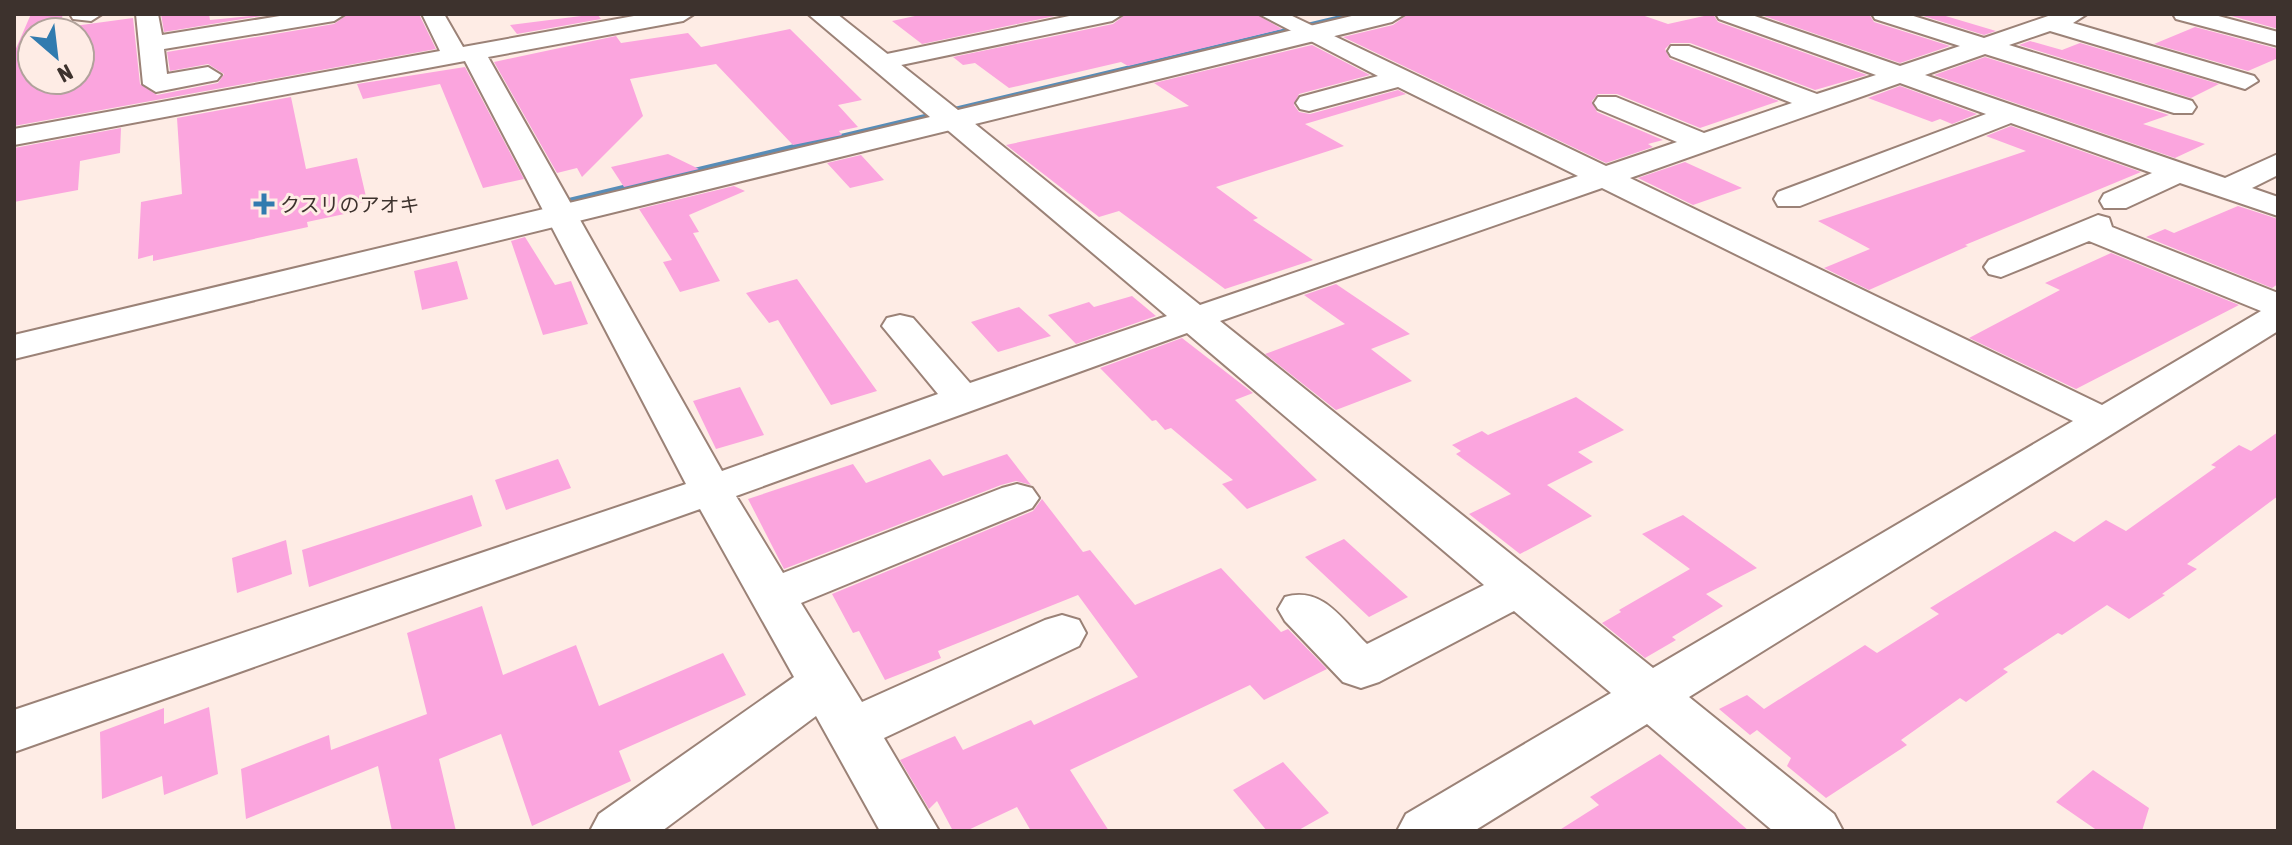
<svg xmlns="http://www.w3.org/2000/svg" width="2292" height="845" viewBox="0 0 2292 845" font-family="'Asap Condensed','Noto Sans JP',sans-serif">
<rect width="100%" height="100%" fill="#feece5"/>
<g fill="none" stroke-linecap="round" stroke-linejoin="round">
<path stroke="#588db8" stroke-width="7" d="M814,144l546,-130"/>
<path stroke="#588db8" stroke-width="9" d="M559,205l263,-63"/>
</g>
<path fill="#fba5de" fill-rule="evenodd" d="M31,14h32l-4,14 74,-10 7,66 17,11 61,-12 6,-9 -16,-10 -38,7 -3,-19 167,-28 14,-10h71l17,35 -422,77v-73zM32,32h48v48h-48z
M161,14h48l1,6 63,-6 -109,18z
M597,14l4,5 -84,15 -7,-9z
M924,14h140l-142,30 -30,-23z
M1126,14h130l26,15 -154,37 -7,-4 -112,26 -34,-25 -12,2 -10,-8 160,-33z
M1408,14h231l29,10 45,-10 5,8 149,53 -52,15 -125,-47h-19l-6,6 5,10 109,42 -79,27 -83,-34h-19l-6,7 5,11 66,28 -15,4 5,3 -47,16 -263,-126 50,-12z
M1758,14h111l5,8 76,24 -50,17z
M1917,14h22l57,17 -12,4z
M2232,14h46v15l-50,-14z
M2195,27l83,22v9l-30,13 -94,-27z
M790,29l72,71 -24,5 20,22 -19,4 3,4 -49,10 -77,-81 -86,15 13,37 -61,61 -5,-9 -20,5 -63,-111 122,-26 5,7 67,-10 13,14z
M2030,41l32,9 18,-7 139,41 -28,14 -172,-53z
M1312,45l58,30 -71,19 -5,11 5,7 11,2 88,-24 8,4 -101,30 39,22 -128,41 42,31 -5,2 60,40 -88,29 -106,-78 -20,6 -93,-72 183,-39 -35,-23z
M1985,57l184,58 -26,9 62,20 -30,14 -241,-83z
M465,67l59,112 -41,9 -43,-104 -77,15 -6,-15z
M1900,86l77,28 -25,10 -12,-5 -8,3 -64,-24z
M291,97l15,72 51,-11 10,43 -20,5 2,7 -42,9 1,5 -155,34v-6l-15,4 3,-57 41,-8 -5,-76z
M2011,126l130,46 -176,73 3,1 -99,44 -45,-22 46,-19 -52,-28 208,-70 -40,-15z
M121,128l-1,25 -40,8 -2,29 -64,12v-54z
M668,154l31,15 -75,18 -13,-20z
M861,155l23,25 -34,8 -23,-25z
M1685,162l57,26 -49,17 -55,-27z
M734,186l11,5 -56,24 10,17 -6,1 27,48 -40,11 -17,-30 9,-2 -33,-51z
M2238,206l40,13v65l-6,4 -126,-51 19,-8 9,4z
M525,237l30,48 16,-4 17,43 -45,11 -32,-94z
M2111,253l128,52 -163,84 -107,-51 91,-48 -15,-7z
M457,261l11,38 -46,11 -8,-39z
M797,279l80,112 -46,14 -53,-85 -9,3 -23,-30z
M1336,284l74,50 -39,15 41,32 -76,29 -71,-56 80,-30 -41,-29z
M1132,296l24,20 -80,28 -28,-29 41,-13 5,5z
M1019,307l32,29 -53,16 -27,-30z
M1182,338l71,55 -18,7 82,80 -70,29 -25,-25 11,-4 -62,-52 -6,2 -9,-10 -4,1 -52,-53z
M740,387l24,48 -48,14 -23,-48z
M1576,397l48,33 -46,22 15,10 -46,23 45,31 -72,38 -51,-40 42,-20 -55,-40 5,-3 -9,-6 30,-14 6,4z
M2278,432v64l-91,68 10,5 -35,25 3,1 -36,24 -22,-14 -45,30 -4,-2 -55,36 5,3 -42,30 -6,-4 -59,42 6,5 -81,53 -39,-32 4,-8 -34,-28 -7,5 -31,-26 28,-14 17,14 101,-64 12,8 62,-39 -9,-6 125,-77 19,11 32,-22 20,11 90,-64 -5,-2 28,-20 12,6z
M1007,454l24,31 -15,-4 -15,4 -217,84 -36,-70 105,-35 13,19 64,-24 13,17z
M558,459l13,29 -65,22 -11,-30z
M472,495l10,31 -173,61 -7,-37z
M1042,499l41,53 7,-2 45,55 86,-37 60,64 7,-3 39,40 -63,31 -14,-15 -180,85 39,61h-78l-14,-24 -51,24h-13l-16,-30 -8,8 -29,-49 55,-24 8,14 68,-30 3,5 104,-48 -60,-82 -140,56 3,7 -56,22 -26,-49 -6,2 -21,-39 201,-83z
M1683,515l74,53 -51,26 17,12 -51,31 4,3 -31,18 -43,-35 19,-11 -2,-2 71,-41 -48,-35z
M1344,539l64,58 -39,20 -64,-60z
M286,540l6,34 -55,19 -5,-35z
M482,606l21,69 73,-30 23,61 124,-53 23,42 -127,56 12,30 -99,45 -31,-92 -62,25 17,72h-64l-14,-65 -132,53 -5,-50 88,-34 2,15 96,-36 -20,-81z
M209,707l9,67 -54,21 -2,-19 -60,23 -2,-67 64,-24v16z
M1660,754l89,77h-191l41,-26 -9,-8z
M1283,762l46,51 -32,18h-30l-34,-41z
M2093,770l56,38 -7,23h-44l-42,-29z"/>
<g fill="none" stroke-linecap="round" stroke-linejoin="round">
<defs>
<path id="minor" d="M70,14h32l-11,7 -18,-2z
M136,14h22l4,21 130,-21h53l-11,7 -170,28 3,25 41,-7 13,8 -4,5 -61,12 -13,-8z
M422,14h22l19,33 182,-33h49l-11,7 -195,36 234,414 216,-77 -56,-68 5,-8 13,-3 13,3 57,65 197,-67 -223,-189 -4,-6 4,-6h20l236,190 378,-129 -180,-89 -89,24 -9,-2 -4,-6 4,-6 78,-21 -119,-62h29l318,152 71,-24 -79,-33 -4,-6 4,-6h18l88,36 88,-30 -121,-47 -3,-5 3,-5h18l128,48 59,-19 -157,-56 -3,-5h33l151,52 60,-20 -85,-27 -3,-5h35l77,24 70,-24h33l-14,9 181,53 4,5 -13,8 -195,-58 -41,14 183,56 4,6 -4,6h-18l-189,-59 -60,21 300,103 53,-24v21l-26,13 26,9v19l-98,-33 -54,25h-22l-4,-7 4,-7 48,-21 -141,-50 -211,83h-22l-4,-7 4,-7 208,-78 -86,-31 -270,95 472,227 159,-94 -172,-70 -88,36 -12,-3 -5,-7 5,-7 109,-45 11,3 3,9 166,66v38l-589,366 145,117 9,17h-70l-126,-107 -173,107h-77l9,-17 205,-121 -97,-82 -135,71 -18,6 -18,-6 -58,-61 -7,-12 7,-12c38,-11 57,23 82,47l117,-59 -297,-252 -451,163 47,77 219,-85 15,-4 15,4 7,10 -7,10 -231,95 61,99 183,-82 17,-5 17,5 7,13 -7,13 -195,92 55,93h-59l-64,-115 -154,115h-72l9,-17 195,-137 -94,-168 -686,243v-42l672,-226 -221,-423 -451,84v-16l426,-78zM1602,188l471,233 -420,247 -433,-347z
M1079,14h44l-11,7 -230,48 -12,-7 12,-7z
M2173,14h38l67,18v14l-102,-27z"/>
<path id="tertiary" d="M808,14h29l121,96 402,-96h45l-13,8 -1378,337v-24l916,-218z"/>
</defs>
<use href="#minor" stroke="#9b8277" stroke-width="4"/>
<use href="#tertiary" stroke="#9b8277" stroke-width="4"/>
<use href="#minor" fill="#fff" fill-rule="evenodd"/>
<use href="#tertiary" fill="#fff" fill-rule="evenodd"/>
</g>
<path fill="#317baf" stroke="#feece5" stroke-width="3" d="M260 192h8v8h8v8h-8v8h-8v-8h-8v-8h8z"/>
<g text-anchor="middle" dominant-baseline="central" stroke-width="6" stroke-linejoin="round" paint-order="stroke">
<g font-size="20" fill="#3d322d" stroke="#feece5" text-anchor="start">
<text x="280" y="204">クスリのアオキ</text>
</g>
</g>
<rect width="2292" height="845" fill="none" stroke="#3d322d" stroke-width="32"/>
<g transform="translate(56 56) rotate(152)"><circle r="38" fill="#feece5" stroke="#b1a29b" stroke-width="2"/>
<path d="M0-6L14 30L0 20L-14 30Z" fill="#317baf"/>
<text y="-12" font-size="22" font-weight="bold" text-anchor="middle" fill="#3d322d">N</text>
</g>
</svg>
